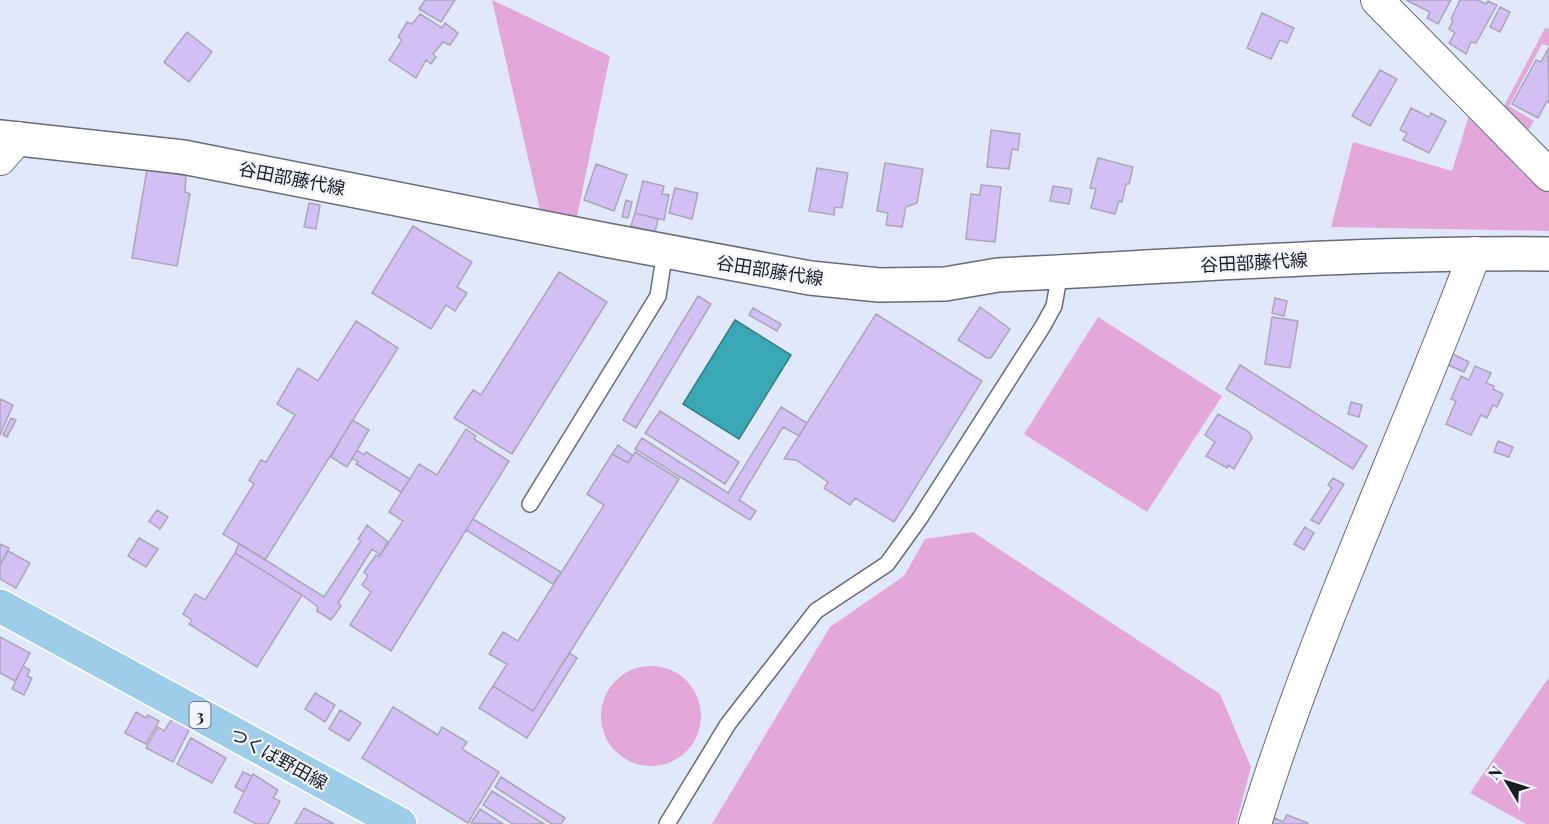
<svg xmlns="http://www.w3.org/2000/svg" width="1549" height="824" viewBox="0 0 1549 824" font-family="'Playfair Display','Noto Sans JP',serif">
<rect width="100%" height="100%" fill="#e0e8fa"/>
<path fill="#e3a7d9" d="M492,0l118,56 -33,161 -37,-7z
M1545,28l4,1v17l-7,-2 -33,62 25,15 -7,11 -23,-26z
M1470,112l79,73v46l-218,-4 22,-85 99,29z
M1098,317l124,79 -75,116 -123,-78z
M973,532l247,162 31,73 -15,57h-524l118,-197 74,-51 21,-37z
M601 716a50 50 0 1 1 100 0a50 50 0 1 1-100 0Z
M1549,677v147h-23l-56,-31z"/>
<path fill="#39a8b4" stroke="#2f7e88" stroke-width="1.5" d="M735,320l56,35 -52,84 -56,-35z"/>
<path fill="#d2c0f4" stroke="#aba5b7" stroke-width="1.5" d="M425,0h30l-14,22 -22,-13z
M1406,0h45l-13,24 -11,-6 3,-6z
M1460,0h18l8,4 2,-3 9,4 -21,38 -5,-1 -5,12 -17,-11 6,-10 -6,-4 4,-8 -2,-2z
M1500,7l10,5 -10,20 -10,-5z
M1262,13l32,15 -7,15 -7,-3 -9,19 -24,-11z
M420,14l22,14 3,-5 13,10 -8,12 -7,-3 -10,12 3,3 -5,7 -5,-4 -10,18 -27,-18 13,-20 -4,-3 9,-15 5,2z
M187,32l25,20 -23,30 -25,-20z
M1548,49l1,54 -2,-2 -9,17 -26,-14 24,-44 5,2z
M1380,70l17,9 -27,47 -18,-10z
M1411,108l18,9 2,-4 15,8 -17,32 -26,-13 4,-7 -7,-3z
M991,130l29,4 -2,16 -6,-1 -3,20 -22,-2z
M1098,158l35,9 -4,17h-3l-4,18 -3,-1 -4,13 -24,-6 5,-19 -6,-1z
M885,163l38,6 -6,34 -11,4 -4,20 -16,-2 2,-12 -11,-2z
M596,164l31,11 -13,36 -30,-11z
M817,168l31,5 -6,35 -7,-1 -1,8 -25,-4z
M147,169l39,7 -1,16 5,2 -13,72 -45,-8z
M643,181l21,5 -2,8 7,1 -5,25 -29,-7z
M981,185l20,2 -6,55 -29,-3 5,-45 9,1z
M1053,186l19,3 -3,15 -19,-3z
M675,188l23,5 -6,26 -23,-6z
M626,200l6,2 -4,16 -6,-1z
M309,203l11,2 -4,24 -12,-2z
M635,213l23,6 -3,13 -24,-6z
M413,226l59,36 -15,25 10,6 -12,18 -9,-6 -15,24 -59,-36z
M559,272l48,30 -95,152 -58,-36 19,-28 8,5z
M698,296l13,8 -75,124 -13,-8z
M1275,298l12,3 -3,15 -12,-3z
M980,307l30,22 -19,29h-4l-29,-18z
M753,308l28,16 -4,7 -28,-16z
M876,314l106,67 -88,141 -39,-24 -5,7 -26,-17 4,-6 -32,-22 -12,-1z
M1272,317l26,4 -8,47 -25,-4z
M356,321l42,27 -133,212 -42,-26 31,-50 -5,-4 12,-20 5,2 29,-47 -18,-11 21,-36 20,13z
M1451,353l18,9 -5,10 -18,-8z
M1240,365l127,81 -14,23 -127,-80z
M1475,366l16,7 -5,10 8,3 -1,3 10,5 -6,13 -4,-2 -6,13 -6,-3 -10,20 -25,-11 10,-23 -5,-2 10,-23 8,4z
M0,399l13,6 -13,30z
M1351,402l11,3 -3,12 -11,-3z
M781,407l26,16 -8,13 -16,-9 -44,73 17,11 -6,9 -115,-71 7,-11 86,55z
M660,411l79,51 -14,22 -80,-51z
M1218,414l31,18 3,6 -18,31 -6,-4 -1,3 -21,-12 9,-14 -10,-7z
M11,418l5,2 -9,17 -4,-2z
M352,420l17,10 -22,37 -16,-10z
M466,429l10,7 -2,3 35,22 -118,190 -41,-26 21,-33 -9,-7 6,-9 -4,-4 12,-17 3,2 24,-36 -14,-9 30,-48 18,11z
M1498,441l15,6 -4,10 -15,-5z
M618,445l15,11 -5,7 -16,-9z
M357,450l7,5 2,-3 44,27 -9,13 -45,-28 2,-2 -6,-4z
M635,452l44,27 -146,232 -40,-25 14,-22 -18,-10 14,-22 15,9 86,-136 -17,-11 25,-40 16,9z
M1333,478l11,6 -25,40 -8,-4 21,-32 -4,-3z
M157,510l11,7 -8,12 -11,-8z
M473,519l88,53 -8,12 -87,-54z
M367,525l21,17 -8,13 -8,-6 -34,54 3,3 -10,14 -14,-9 1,-4 -16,-12 -67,-42 4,-10 85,54 37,-56 -3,-2z
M1305,527l9,6 -10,17 -10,-6z
M139,538l19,11 -12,18 -18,-11z
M0,544l9,4 -9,17z
M8,551l22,12 -14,25 -16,-9v-14z
M235,553l67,42 -45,72 -68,-43 3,-4 -9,-6 12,-20 10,6z
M0,637l30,16 -15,28 -15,-8z
M569,653l8,5 -50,80 -48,-30 14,-22 40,25z
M23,666l7,4 -3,6 5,2 -8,17 -12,-6z
M315,693l20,12 -10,17 -20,-13z
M393,707l45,28 4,-8 25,15 -5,7 37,23 -31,51 -106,-65z
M340,710l21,13 -12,18 -20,-12z
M136,712l10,6 2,-3 11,6 -13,23 -21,-11z
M172,719l18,9 -17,34 -27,-14 12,-21 6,4z
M191,738l35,20 -14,25 -35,-19z
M243,772l9,4 -8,16 -9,-5z
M253,774l25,16 -5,8 7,3 -12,23h-12l-22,-12z
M501,777l64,41 -4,6h-9l-57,-37z
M492,791l52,33h-31l-30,-19z
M304,808l30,16h-39z
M480,809l23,15 -32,-1z
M1287,815l21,8v1h-36l3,-6 8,4z"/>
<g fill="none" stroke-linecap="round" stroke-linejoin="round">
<defs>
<path id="lane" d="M530,504l128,-208 7,-45
M667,824l61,-100 88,-113 71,-47 33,-46 123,-192 11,-20 6,-34"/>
<path id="street" d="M1377,0l172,175
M0,159l18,-21
M1255,824c60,-195 148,-380 220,-571"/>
<path id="secondary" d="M0,137l183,20 423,83 204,38 69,7 66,-1 53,-9c184,-9 367,-23 551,-21"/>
<path id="primary" d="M0,606l400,218"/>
</defs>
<use href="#lane" stroke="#666c7c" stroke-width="18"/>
<use href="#street" stroke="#666c7c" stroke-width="34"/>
<use href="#secondary" stroke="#666c7c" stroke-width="36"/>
<use href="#primary" stroke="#fff" stroke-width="36"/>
<use href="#lane" stroke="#fff" stroke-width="15"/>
<use href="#street" stroke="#fff" stroke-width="32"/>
<use href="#secondary" stroke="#fff" stroke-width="33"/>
<use href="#primary" stroke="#9ecdea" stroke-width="33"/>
</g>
<g text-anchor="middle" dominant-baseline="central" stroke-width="4.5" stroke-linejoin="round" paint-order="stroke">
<rect fill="#f2f5fd" stroke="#5a5d64" stroke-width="1.5" x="189.5" y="702" width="21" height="26" rx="4.5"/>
<g font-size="16" font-weight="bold" fill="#191c22">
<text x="200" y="715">3</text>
</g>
<g font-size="18" fill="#191c22" stroke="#f2f5fd">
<text transform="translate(292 178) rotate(11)">谷田部藤代線</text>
<text transform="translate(1254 262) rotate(-3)">谷田部藤代線</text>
<text transform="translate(770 270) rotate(9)">谷田部藤代線</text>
<text transform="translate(279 758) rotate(29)">つくば野田線</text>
</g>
</g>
<g transform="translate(1507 782) rotate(308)" stroke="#f2f5fd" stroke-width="4.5" paint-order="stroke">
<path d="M0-4.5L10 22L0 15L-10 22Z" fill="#191c22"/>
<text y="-9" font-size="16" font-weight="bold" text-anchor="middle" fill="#191c22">N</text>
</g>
</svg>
